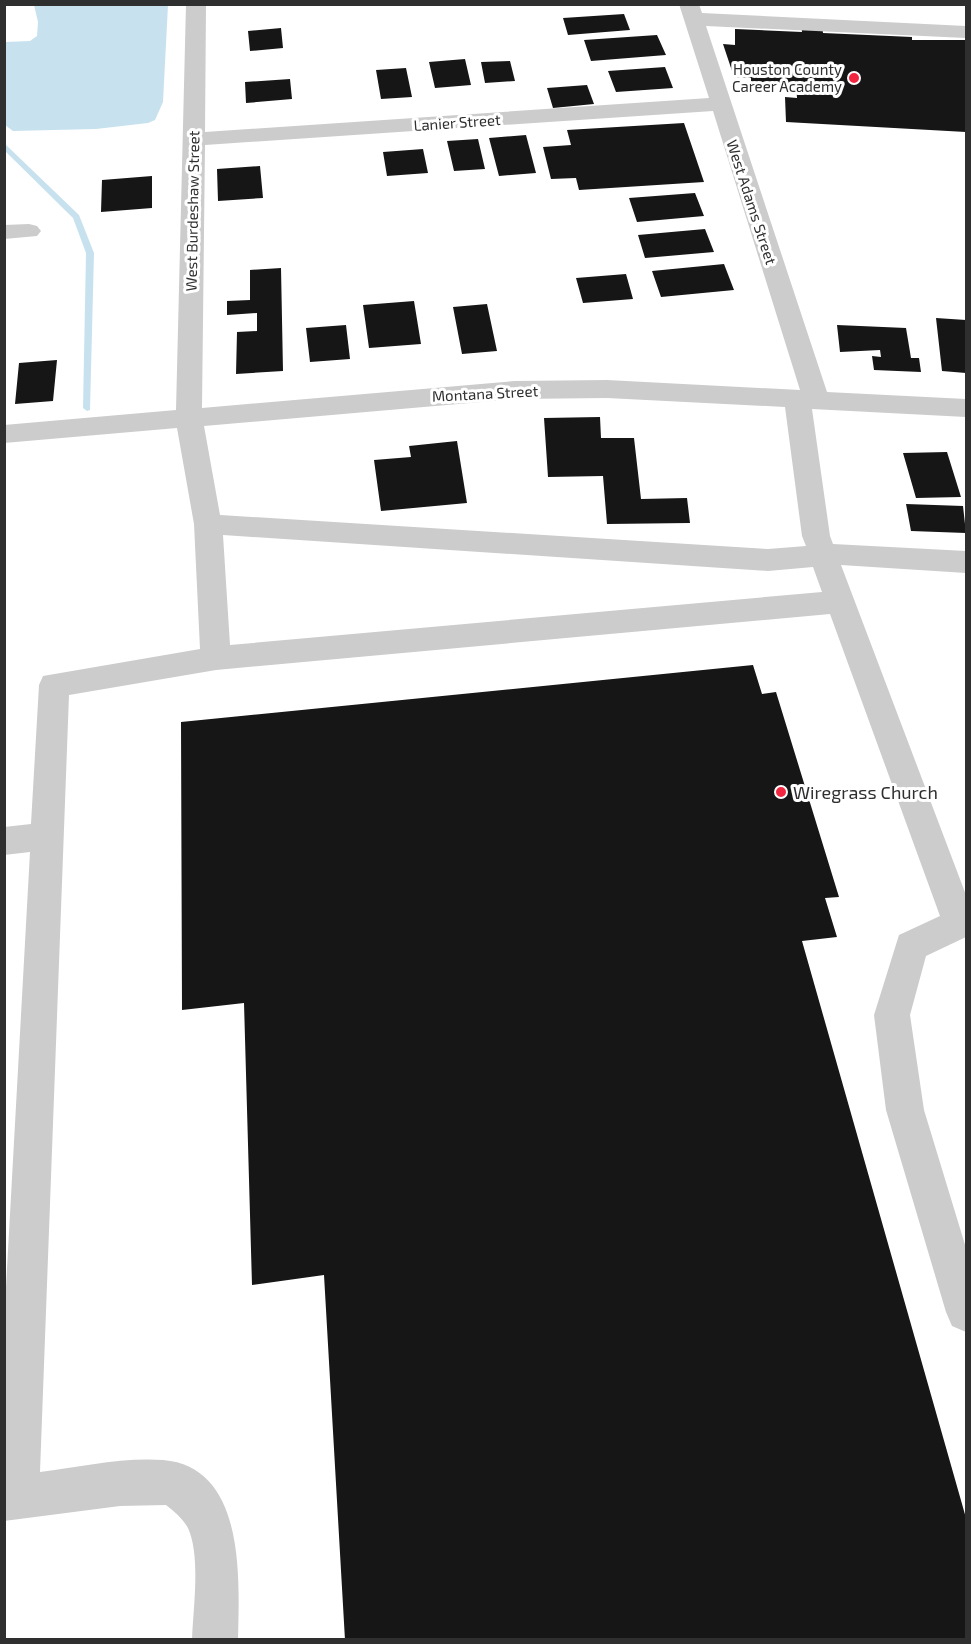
<svg xmlns="http://www.w3.org/2000/svg" width="971" height="1644" viewBox="0 0 971 1644" font-family="'Exo 2',sans-serif">
<rect width="100%" height="100%" fill="#fff"/>
<path fill="#c7e2ee" d="M34,5h134l-5,97 -8,18 -7,3 -52,6 -83,2 -8,-6v-83l25,-1 7,-5 1,-14z"/>
<g fill="none" stroke-linecap="round" stroke-linejoin="round">
<path fill="#c7e2ee" fill-rule="evenodd" d="M4,143l75,72 15,38 -4,157 -3,1 -4,-3 3,-155 -13,-35 -69,-68z"/>
</g>
<path fill="#161616" d="M624,14l6,16 -62,5 -5,-17z
M801,24l21,1 1,8 89,4v3h54v92l-180,-10 -1,-25 12,1 -1,-14 -45,-2v-4l-17,-1 -11,-33 12,1v-16l67,3z
M281,28l2,20 -33,3 -2,-20z
M657,35l9,20 -75,6 -7,-21z
M465,59l6,26 -36,3 -6,-26z
M510,61l5,20 -30,2 -4,-21z
M665,67l8,21 -57,4 -8,-21z
M406,68l6,29 -31,2 -5,-29z
M290,79l2,20 -46,4 -1,-21z
M587,85l7,19 -41,4 -6,-20z
M684,123l20,59 -125,8 -3,-12 -25,1 -8,-32 28,-2 -4,-15z
M526,135l10,38 -37,3 -10,-38z
M478,139l7,30 -31,2 -7,-30z
M423,149l5,24 -41,3 -4,-24z
M260,166l3,32 -45,3 -1,-32z
M152,176v32l-51,4 1,-32z
M695,193l9,23 -67,6 -8,-24z
M705,229l9,23 -69,6 -7,-23z
M724,264l10,26 -73,7 -9,-26z
M281,268l2,103 -47,3 1,-42 20,-1v-18l-30,2v-14l23,-1v-30z
M626,274l7,25 -50,4 -7,-25z
M414,301l7,43 -52,4 -6,-43z
M487,304l10,47 -35,3 -9,-47z
M936,318l30,2v53l-24,-2z
M346,325l4,34 -40,3 -4,-34z
M837,325l69,3 5,30h8l2,14 -47,-2 -2,-14 9,1 -1,-7 -40,2z
M57,360l-4,41 -38,3 4,-41z
M600,417l1,21h33l7,61 46,-1 3,25 -83,1 -4,-48 -55,1 -4,-59z
M457,441l10,62 -86,8 -7,-51 37,-3 -2,-11z
M947,452l14,45 -45,1 -13,-45z
M906,504l57,2 3,27 -55,-2z
M753,665l9,29 14,-2 63,205 -14,1 12,39 -35,4 164,577v122h-621l-21,-365 -72,10 -8,-282 -62,7 -1,-288z"/>
<g fill="none" stroke-linecap="round" stroke-linejoin="round">
<path fill="#ccc" fill-rule="evenodd" d="M186,4h20l-1,128 504,-34 -30,-94h20l3,9 264,13v12l-260,-12 121,366 139,7v18l-154,-8 18,127 3,8 133,7v22l-125,-8 125,330v42l-40,19 -16,59 14,95 42,138v84l-14,-6 -6,-14 -60,-202 -12,-95 25,-80 41,-19 -110,-302 -614,56 -147,25 -29,777c39,-5 83,-15 123,-12 84,7 76,122 75,180h-46c1,-32 9,-83 -4,-112 -5,-9 -14,-17 -22,-23l-46,1 -116,15v-198l26,-471 -26,3v-28l27,-3 8,-139 4,-9 157,-27 -6,-125 -17,-96 -173,15v-18l172,-15zM713,111l87,279 -193,-10 -92,1 -313,27 3,-263zM607,398l178,9 17,129 4,10 -38,3 -548,-34 -16,-89 311,-27zM223,535l545,36 45,-4 9,25 -592,53z
M29,224l8,2 4,5 -4,5 -33,3v-14z"/>
</g>
<g fill="#f12742" stroke="#fff" stroke-width="2">
<circle cx="854" cy="78" r="6"/>
<circle cx="781" cy="792" r="6"/>
</g>
<g text-anchor="middle" dominant-baseline="central" stroke-width="6" stroke-linejoin="round" paint-order="stroke">
<g font-size="15" fill="#2f2f2f" stroke="#fff" text-anchor="end">
<text x="842" y="69">Houston County<tspan x="842" dy="17">Career Academy</tspan></text>
</g>
<g font-size="15" fill="#2f2f2f" stroke="#fff">
<text transform="translate(457 122) rotate(-4)">Lanier Street</text>
<text transform="translate(752 202) rotate(72)">West Adams Street</text>
<text transform="translate(192 211) rotate(-89)">West Burdeshaw Street</text>
<text transform="translate(485 393) rotate(-3)">Montana Street</text>
</g>
<g font-size="18" fill="#2f2f2f" stroke="#fff" text-anchor="start">
<text x="793" y="792">Wiregrass Church</text>
</g>
</g>
<rect width="971" height="1644" fill="none" stroke="#2f2f2f" stroke-width="12"/>
</svg>
